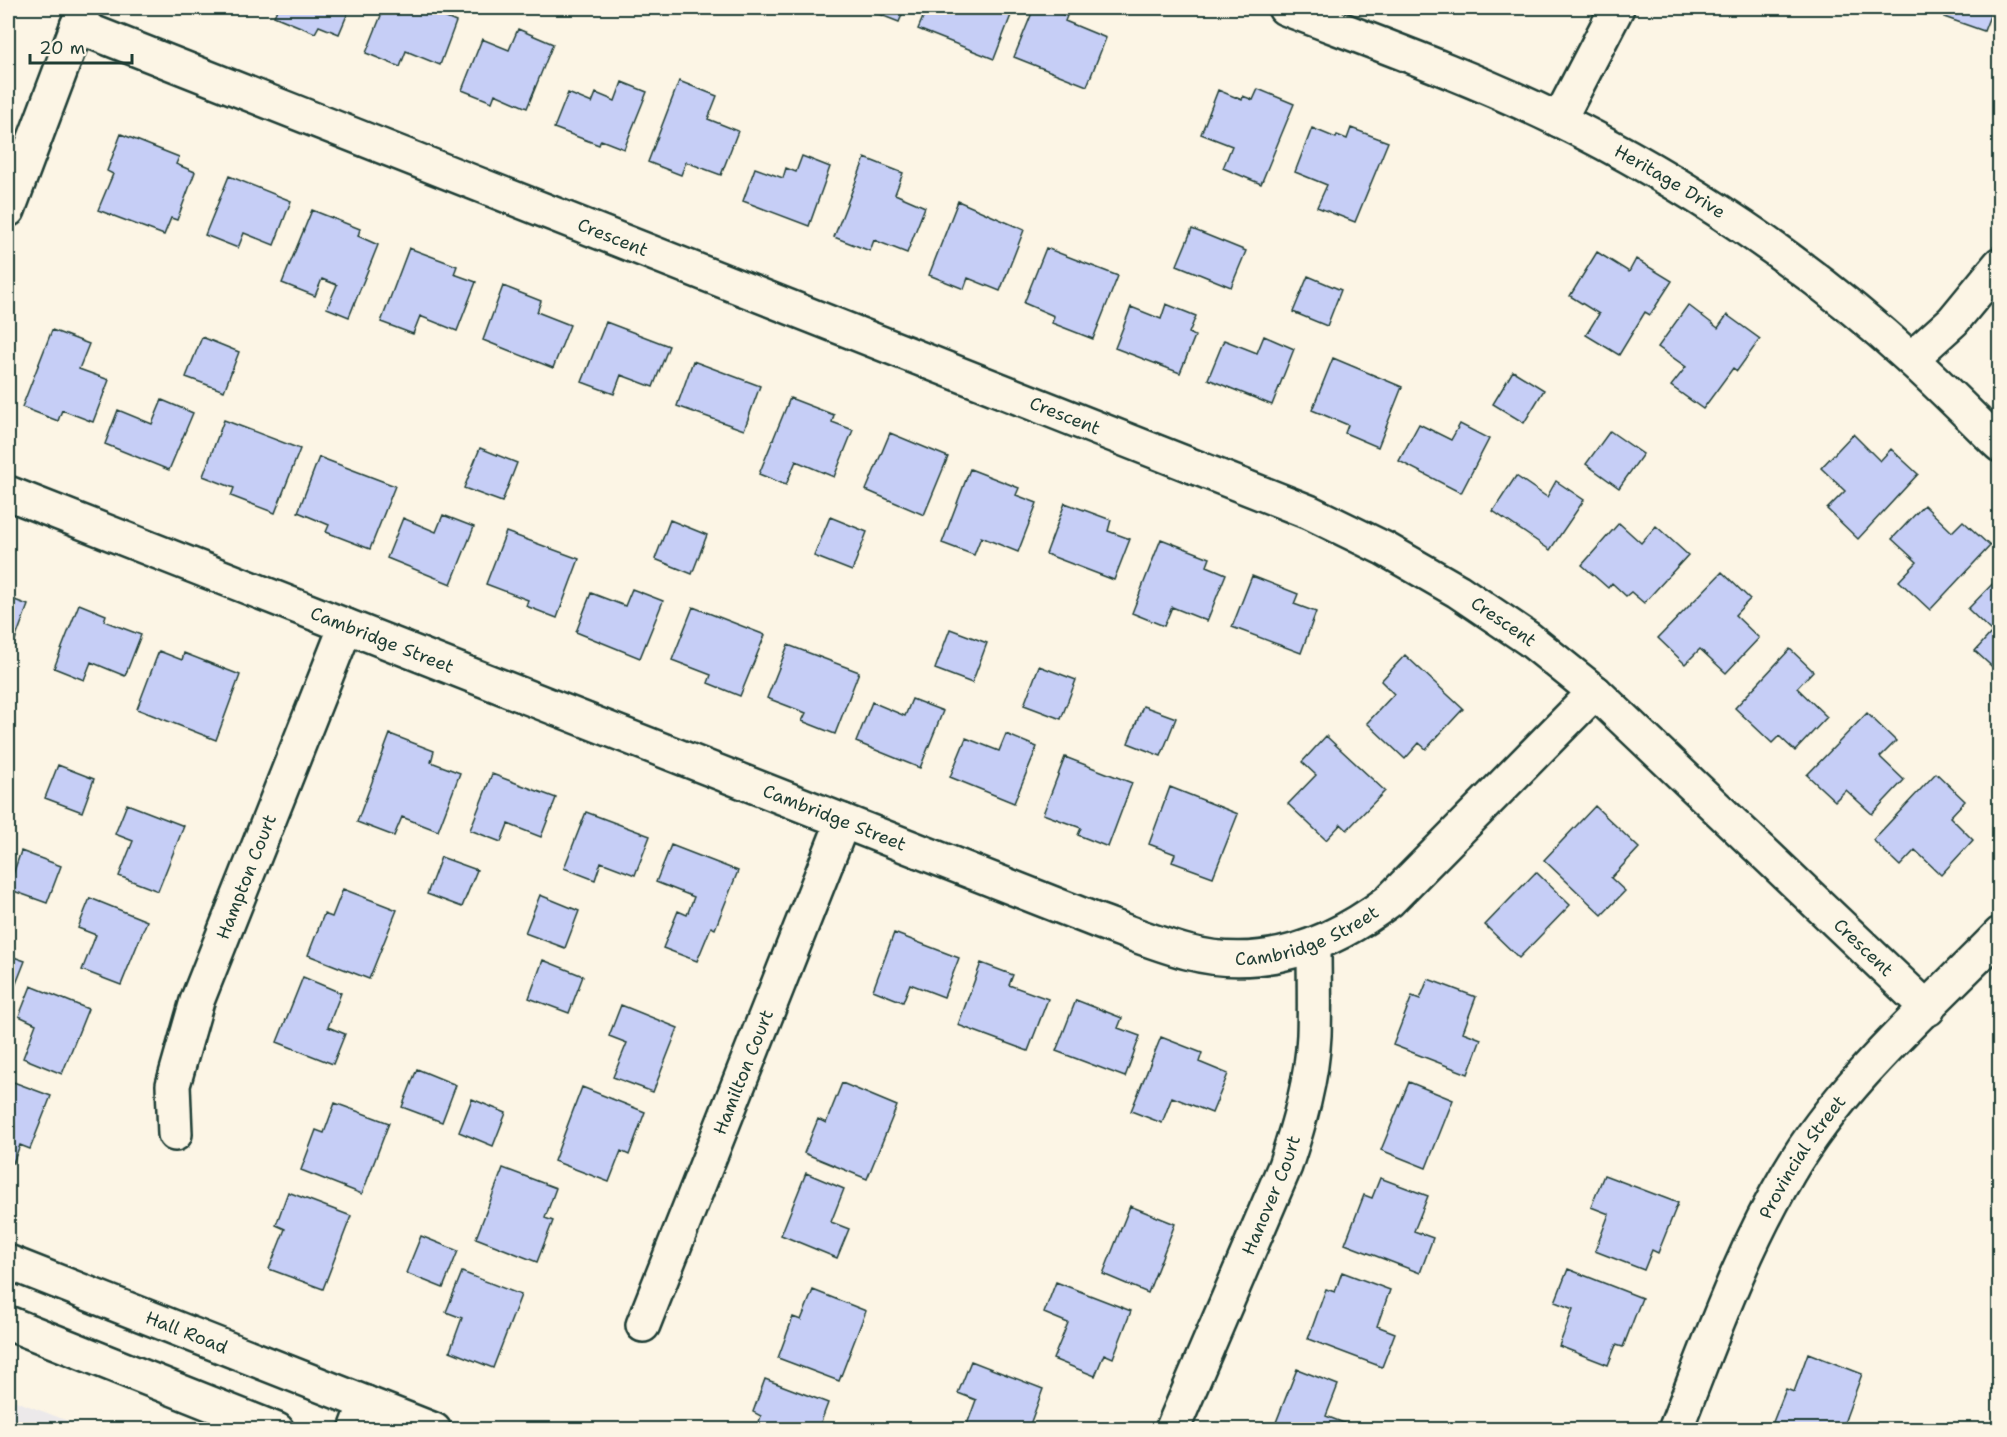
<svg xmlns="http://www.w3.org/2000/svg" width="2007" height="1437" viewBox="0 0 2007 1437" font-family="'Shantell Sans',sans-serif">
<rect width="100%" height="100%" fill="#fcf5e5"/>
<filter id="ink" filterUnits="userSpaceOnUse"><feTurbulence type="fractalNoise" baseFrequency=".0167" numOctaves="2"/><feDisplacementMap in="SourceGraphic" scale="12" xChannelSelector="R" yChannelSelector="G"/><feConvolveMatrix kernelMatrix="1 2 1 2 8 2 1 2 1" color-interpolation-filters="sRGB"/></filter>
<g filter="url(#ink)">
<path fill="#ece9ea" d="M8,1398l81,31h-81z"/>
<path fill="#c6cef6" stroke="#1f3d34" stroke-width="1.5" d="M278,8h72l-11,26 -20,-8 -4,7 -41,-17z
M384,8h38l34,14 -16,43 -34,-14 -6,16 -34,-14z
M863,8h42l-6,14z
M927,8h80l6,2 -19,49 -76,-30z
M1034,8h10l23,8 -2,5 41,17 -19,48 -73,-29z
M1948,8h45l-9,23 -40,-14z
M518,29l35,15 -26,64 -32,-14 -3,8 -30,-12 20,-51 27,11z
M679,81l38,15 -9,23 30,12 -17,44 -35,-13 -5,13 -33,-13z
M622,82l25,10 -23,57 -23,-9 -2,5 -45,-17 14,-35 24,10 4,-10 19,8z
M1258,89l36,15 -33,80 -38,-16 9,-22 -31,-12 17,-44 24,10 1,-4 10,4z
M1312,128l24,10 1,-3 10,4 4,-11 37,14 -33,80 -38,-15 10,-22 -32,-13z
M121,134l58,23 -3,7 19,8 -18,48 -6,-2 -7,17 -66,-25 15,-36 -6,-3z
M802,156l28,11 -21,59 -66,-25 12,-33 28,10 3,-10 10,4z
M865,158l38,15 -8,21 30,13 -18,46 -33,-13 -4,11 -36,-14z
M229,176l62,25 -17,44 -30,-12 -6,15 -33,-13z
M958,201l66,29 -24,61 -32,-13 -4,11 -35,-14z
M312,210l48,19 -2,7 20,9 -29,72 -22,-9 10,-23 -15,-6 -7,17 -33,-13z
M1192,229l54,22 -15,36 -54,-22z
M409,248l48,18 -3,8 22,8 -19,49 -37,-15 -7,18 -32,-12z
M1046,248l72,28 -25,63 -41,-16 2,-7 -30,-13z
M1597,252l32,20 7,-13 36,22 -22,34 -5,-3 -26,43 -33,-20 13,-21 -29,-18z
M1308,276l33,14 -14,36 -34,-14z
M503,286l38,15 -4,11 33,13 -17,43 -70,-28z
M1166,304l30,12 -7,17 6,3 -15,37 -65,-25 16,-41 30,12z
M1688,305l30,23 9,-13 33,24 -23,32 -4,-3 -30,41 -32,-23 15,-19 -28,-20z
M606,322l63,24 -16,41 -32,-12 -7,19 -32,-12z
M52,330l37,14 -10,25 30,11 -16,42 -31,-12 -4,11 -36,-14z
M1264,336l30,13 -22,56 -64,-26 16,-39 33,13z
M202,337l37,15 -15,39 -38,-14z
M1333,358l69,29 -24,60 -33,-14 3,-8 -36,-15z
M693,361l67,25 -16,44 -67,-24z
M1513,371l31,19 -20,33 -31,-19z
M790,398l44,17 -2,7 21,8 -19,47 -38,-16 -10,24 -27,-11z
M162,400l31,13 -24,57 -64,-26 13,-34 34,14z
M224,420l76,29 -25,64 -44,-17 3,-8 -31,-12z
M1419,424l32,16 9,-16 29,15 -28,54 -62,-32z
M1610,431l33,23 -24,34 -33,-24z
M890,433l58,24 -24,58 -58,-25z
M1853,434l27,27 11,-12 27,25 -60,65 -31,-30 18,-18 -24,-23z
M480,448l37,15 -15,39 -38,-14z
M319,457l76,29 -25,63 -44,-17 3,-7 -31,-13z
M970,469l49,19 -3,7 21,8 -19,49 -37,-15 -7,18 -32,-12z
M1516,476l31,21 9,-16 28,19 -34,50 -57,-39z
M1065,503l46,17 -3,11 22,8 -16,41 -68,-26z
M1924,505l28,27 11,-11 27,25 -60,64 -31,-29 18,-19 -25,-23z
M443,515l31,12 -23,57 -64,-26 16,-40 33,14z
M830,517l37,15 -15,39 -38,-15z
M670,520l37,15 -15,39 -37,-15z
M1619,523l22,20 15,-17 32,29 -44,48 -13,-11 -5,4 -14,-13 -4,5 -26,-23z
M506,532l73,27 -22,59 -31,-12 2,-6 -42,-16z
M1161,539l49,19 -3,8 19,8 -19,47 -35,-14 -8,19 -32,-13z
M1722,572l28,27 -15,16 24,23 -33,35 -26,-24 -15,15 -27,-26z
M1252,576l46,18 -4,10 22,8 -15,41 -69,-26z
M2000,576v98l-25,-23 17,-19 -24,-23z
M632,589l31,12 -23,57 -64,-26 15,-39 34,13z
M8,591l6,2 -2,6 16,6 -20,54z
M79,604l27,11 -2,6 37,14 -16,41 -34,-14 -7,18 -30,-12z
M693,607l72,28 -25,61 -32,-13 3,-8 -39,-15z
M950,629l37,14 -15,40 -37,-14z
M788,645l71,27 -24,62 -33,-13 4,-8 -39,-15z
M1790,649l23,22 -16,17 30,29 -32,34 -16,-15 -7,7 -37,-35z
M159,651l23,9 2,-7 56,22 -24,65 -79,-31z
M1405,655l58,54 -37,40 -7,-6 -14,16 -38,-36 27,-29 -13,-13z
M1039,666l37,14 -15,39 -37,-14z
M912,699l31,12 -23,57 -64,-26 16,-40 33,14z
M1143,706l33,12 -15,38 -33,-13z
M1867,713l29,28 -16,16 24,23 -32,34 -26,-24 -11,11 -28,-26z
M390,734l44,17 -3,11 29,11 -22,58 -36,-14 -8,19 -37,-14z
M1006,734l31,13 -23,56 -64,-26 16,-39 33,13z
M1326,736l59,55 -38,39 -6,-6 -15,16 -38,-36 28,-29 -14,-13z
M1065,757l67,26 -24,64 -30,-12 3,-7 -38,-14z
M58,765l36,14 -12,33 -37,-14z
M1936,773l29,28 -15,16 23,23 -32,35 -26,-25 -15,16 -27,-26z
M492,774l64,24 -15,39 -33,-13 -7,18 -31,-12z
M1170,787l68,27 -25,63 -41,-15 3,-8 -26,-10z
M127,804l57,22 -26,65 -39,-15 14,-35 -18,-7z
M1595,806l44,42 -28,30 14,13 -23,24 -58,-55z
M586,812l64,24 -15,39 -34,-13 -6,18 -31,-12z
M671,845l67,26 -23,58 -4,-2 -14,34 -34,-13 15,-37 9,4 7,-18 -38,-15z
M21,851l40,15 -14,37 -39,-14z
M441,857l36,13 -15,37 -35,-13z
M1536,872l34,33 -51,53 -34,-33z
M343,889l54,21 -28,69 -61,-24 16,-41 8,3z
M540,895l39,16 -14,37 -40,-15z
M90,898l57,23 -26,64 -39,-15 14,-35 -18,-7z
M894,933l65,25 -15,39 -34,-13 -7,18 -30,-12z
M8,955l17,6 -15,38 -2,-1z
M543,960l40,16 -14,37 -40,-15z
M981,963l32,12 -4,10 39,14 -20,52 -70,-26z
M303,977l38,16 -13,34 17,7 -12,30 -56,-22z
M1428,979l48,18 -13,35 18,7 -13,35 -75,-29 19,-49 8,3z
M31,986l57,23 -26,65 -39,-16 13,-34 -17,-8z
M1076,1000l46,18 -4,10 22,8 -15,41 -69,-26z
M621,1005l57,23 -25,64 -40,-15 14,-34 -18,-7z
M1161,1037l41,16 -3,9 29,12 -16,39 -40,-16 -10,26 -31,-12z
M417,1069l39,16 -14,37 -40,-15z
M8,1080l43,16 -21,53 -10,-4 -7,18 -5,-2z
M1409,1082l44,18 -27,68 -45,-18z
M842,1083l55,23 -30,73 -63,-26 14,-34 8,4z
M582,1087l63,25 -16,43 -8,-4 -12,31 -55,-21z
M472,1099l34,14 -13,33 -34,-14z
M335,1103l54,20 -27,71 -61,-24 15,-40 8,3z
M503,1168l53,20 -11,30 8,3 -16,41 -61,-24z
M806,1173l38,16 -13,33 18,7 -12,29 -56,-23z
M1604,1175l74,28 -20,50 -6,-3 -8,20 -49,-19 14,-37 -18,-7z
M1380,1178l48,18 -14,35 19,7 -13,35 -75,-29 19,-49 8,3z
M288,1192l63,24 -28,73 -54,-20 16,-40 -9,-4z
M1130,1206l45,18 -27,69 -45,-19z
M421,1236l37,15 -15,37 -37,-15z
M1568,1269l74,29 -19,49 -7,-2 -8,20 -49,-19 14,-37 -18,-7z
M462,1272l59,23 -28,73 -43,-17 12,-33 -16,-6z
M1342,1272l48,18 -13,36 18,7 -13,34 -74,-28 18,-50 9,3z
M1056,1282l75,29 -18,47 -9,-4 -9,22 -42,-17 15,-36 -24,-10z
M813,1290l53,21 -27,70 -61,-23 15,-41 8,3z
M1808,1353l54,21 -18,49 16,7h-68l-19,-8 13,-33 8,3z
M971,1361l72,28 -15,41h-63l11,-30 -18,-7z
M1297,1369l41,16 -12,31 18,7 -2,7h-69z
M765,1379l63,24 -10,27h-62l5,-14 -8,-4z"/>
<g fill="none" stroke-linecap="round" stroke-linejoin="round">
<defs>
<g id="street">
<path id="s1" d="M1285,8c91,35 184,68 272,111 127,62 250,145 355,241 30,27 58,56 88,85"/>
<path id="s2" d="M77,26l1232,486 76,37 73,42 71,48 66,53 333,317"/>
<path d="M1559,120l58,-112"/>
<path d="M8,210l76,-202"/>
<path d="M1911,359l42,-38 47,-57"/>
<path id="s3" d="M8,493l1092,429c28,10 57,22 87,30 74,20 143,-6 202,-51l206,-209"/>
<path id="s4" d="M175,1134l-2,-49 24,-84 149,-375"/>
<path id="s5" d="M643,1325l200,-504"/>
<path id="s6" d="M1172,1430l113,-264c14,-42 27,-86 29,-131 1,-30 0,-60 0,-89"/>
<path id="s7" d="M1675,1430c35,-88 66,-177 114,-258 54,-91 138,-163 211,-238"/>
</g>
<g id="secondary">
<path id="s8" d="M8,1262l426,168"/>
<path d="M8,1323l269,107"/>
<path d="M356,1430l10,-27"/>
</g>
</defs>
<use href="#street" stroke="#1f3d34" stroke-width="38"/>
<use href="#secondary" stroke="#1f3d34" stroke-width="38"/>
<use href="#street" stroke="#fcf5e5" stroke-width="33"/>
<use href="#secondary" stroke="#fcf5e5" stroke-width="33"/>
</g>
</g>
<g text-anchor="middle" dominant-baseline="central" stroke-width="5" stroke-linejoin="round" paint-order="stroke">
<g font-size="18" fill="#1f3d34" stroke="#fcf5e5">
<text stroke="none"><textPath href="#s1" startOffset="423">Heritage Drive</textPath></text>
<text stroke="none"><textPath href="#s2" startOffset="576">Crescent</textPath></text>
<text stroke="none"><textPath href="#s2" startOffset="1062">Crescent</textPath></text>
<text stroke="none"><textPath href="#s2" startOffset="1548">Crescent</textPath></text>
<text stroke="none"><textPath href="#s3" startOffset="402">Cambridge Street</textPath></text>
<text stroke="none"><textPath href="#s3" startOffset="888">Cambridge Street</textPath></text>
<text stroke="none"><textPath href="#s4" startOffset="270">Hampton Court</textPath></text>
<text stroke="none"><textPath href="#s3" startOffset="1390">Cambridge Street</textPath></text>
<text stroke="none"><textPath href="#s2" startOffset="2034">Crescent</textPath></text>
<text stroke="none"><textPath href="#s5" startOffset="272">Hamilton Court</textPath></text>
<text stroke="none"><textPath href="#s7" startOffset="302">Provincial Street</textPath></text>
<text stroke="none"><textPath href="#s6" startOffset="255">Hanover Court</textPath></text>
<text stroke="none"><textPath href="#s8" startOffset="192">Hall Road</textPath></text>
</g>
</g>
<rect width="2007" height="1437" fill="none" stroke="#fcf5e5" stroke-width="30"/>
<rect x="15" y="15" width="1977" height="1407" fill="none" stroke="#1f3d34" stroke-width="2" filter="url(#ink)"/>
<path d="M30 54v9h102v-9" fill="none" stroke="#1f3d34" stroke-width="3"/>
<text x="39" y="54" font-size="18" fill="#1f3d34" stroke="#fcf5e5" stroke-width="4.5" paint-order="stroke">20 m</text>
</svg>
